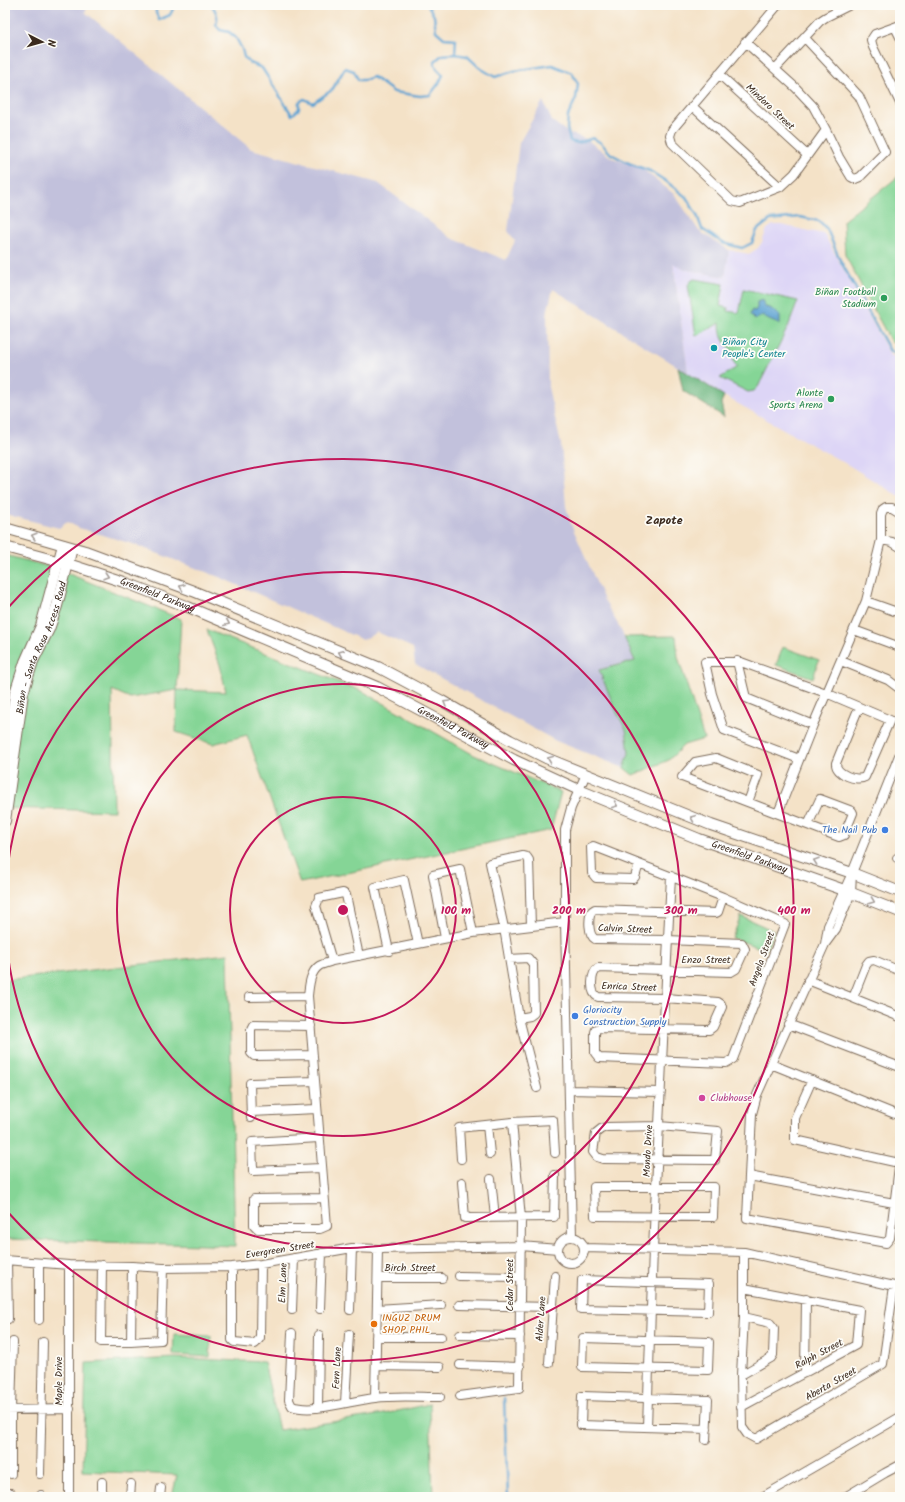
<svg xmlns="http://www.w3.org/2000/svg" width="905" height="1502" viewBox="0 0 905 1502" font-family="Kalam,sans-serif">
<rect width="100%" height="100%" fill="#fdfcf7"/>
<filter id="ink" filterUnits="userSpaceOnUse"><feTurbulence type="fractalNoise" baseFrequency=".025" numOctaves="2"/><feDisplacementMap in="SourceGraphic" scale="8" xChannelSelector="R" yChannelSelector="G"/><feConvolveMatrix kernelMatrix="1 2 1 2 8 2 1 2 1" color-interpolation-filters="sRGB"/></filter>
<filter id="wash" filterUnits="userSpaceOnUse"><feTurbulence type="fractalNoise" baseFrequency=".012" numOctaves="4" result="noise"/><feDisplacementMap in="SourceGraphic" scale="16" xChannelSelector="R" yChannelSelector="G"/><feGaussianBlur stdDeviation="0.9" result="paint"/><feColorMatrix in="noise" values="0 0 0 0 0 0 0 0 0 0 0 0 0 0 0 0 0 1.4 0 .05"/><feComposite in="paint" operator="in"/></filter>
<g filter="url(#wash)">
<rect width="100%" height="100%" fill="#f4e2c7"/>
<path fill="#ddd5f6" d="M773,225h8l43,9 66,121 10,4v138l-50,-31 -126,-70 -36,-23 -15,-111 10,7 42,8 4,-27 20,4 9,-6 4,-6 5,-13z"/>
<path fill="#c2c1dc" d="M5,5h84l-4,7 166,137 127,34 73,55 55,22 9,-19 -7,-10 11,-88 24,-42 9,20 15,11 19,7 26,19 28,9 35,28 24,36 30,19 -4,27 -42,-8 -10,-6 15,110 -135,-84 -6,24 1,74 13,57 5,62 5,18 33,76 16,28 15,33 -36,9 18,43 9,16 3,24 -5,15 -68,-27 -141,-77 -2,-16 -36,-16 -14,8 -144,-63 -86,-33 -54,-16 -12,-6 -8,6 -54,-14z"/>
<path fill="#85d596" stroke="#60805a" d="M900,175v170l-9,-3 -46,-87 -2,-34z
M694,279l30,5 -4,22 8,2v3l11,2 5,-24 54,12 -10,26 -30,60 -4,4 -6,1 -28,-14 17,-11 -4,-6 1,-9c-11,-8 -14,-17 -14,-29l-24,13 -8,-51 3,-4z
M5,555l49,13 127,51 -4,71 49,2 -6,-27 -13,-35 157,62 110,63 87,37 -10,38 -251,53 -53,-148 -34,9 -37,-12 1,-42 -47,8 -18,-8 2,121 -109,-3z
M676,636l2,21 26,82 -20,6 -15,15 -36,15 -9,-7 5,-15 -3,-24 -9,-16 -18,-43 36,-9 -11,-24z
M783,647l36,13 -6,18 -37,-13z
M741,916l33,15 -8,19 -34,-12z
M228,954l7,292 -230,-7v-259z
M174,1334l37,2 -1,21 -37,-2z
M176,1358l88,4 15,68 105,-16 46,-10 3,93h-261l5,-22 -94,-4 3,-108z"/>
<path fill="#6cb67f" stroke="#54704e" d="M678,367l46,29 -3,7 3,14 -41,-26z"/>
<path fill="#5ca2d2" stroke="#4c6678" d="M762,300l3,7 5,1 10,7v10c-6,-4 -13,-4 -17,-10l-8,5 -5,-5 2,-5 3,1 2,-3v-6z"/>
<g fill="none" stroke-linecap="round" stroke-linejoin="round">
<path stroke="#5ca2d2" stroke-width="2.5" d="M156,5v8l3,7 11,-5 5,-10
M212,5c4,7 7,11 4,20l4,5 9,2 7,6 6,11 2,8 6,6 12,5 30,47 7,-6v-7l5,-3 9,4 19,-13 13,-22 9,3 4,9h7l8,-3 21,15 26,4 10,-1 9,-12 4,-8 -6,-6 -3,-7 8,-7 13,-1 12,2 13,12 15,9 19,-6 38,-6 20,8 6,11 -2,14 -8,18 -1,12 3,13 8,2 15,-5 8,5 10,11 20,10 19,7 17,11 19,15 11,18 5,14 21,14 19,5 10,-5 5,-13 13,-10 30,-3 19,4 8,8 12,29 51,93 10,4
M428,5l6,11 2,15 8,7 12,1 -1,15
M504,1398l4,99"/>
</g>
</g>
<g filter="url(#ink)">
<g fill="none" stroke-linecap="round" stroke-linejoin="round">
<defs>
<path id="minor" d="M778,5l-106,125 -2,6 2,7 60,58 8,2 40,-16 14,-13 32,-44
M900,25l-25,9 -4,6 2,7 27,56
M895,27l5,10
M745,42l51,46 17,18 13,24 13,27 12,20 4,2 5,-2 25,-25 -26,-56 -55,-59
M775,69l45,-48 6,-4 24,-12
M719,74l88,81
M692,106l88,81
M881,540l11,2 8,5
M866,601l31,11 3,-2
M854,630l46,17
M737,661l9,37 67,27
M841,661l47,19 12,9
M799,759l-75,-29 -12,-36 -7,-32h36l85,31 64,27 -25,57c-8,5 -30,-3 -29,-14l23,-56
M748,802l10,-27 -42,-17 -21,4 -13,15c52,20 105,40 157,60l5,-2 9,-22 -1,-2 -32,-12 -12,26
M778,813l35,-88 53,-124 15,-61v-26l2,-5 3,-2h6l8,5
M897,858h3
M639,864l-4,13 -2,2 -37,-1 -4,-5 -1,-26 2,-1 130,51 62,27 -52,135 -7,4 -127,-5 -4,-5v-21l1,-3 3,-1 110,2 4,-3 9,-20 -1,-3 -3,-2 -53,-4 -67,-1c-9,-5 -7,-24 0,-29l133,4 5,-3 9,-20 -3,-6 -75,-3 -72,-1c-7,-4 -7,-22 -3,-28l3,-2 121,4 2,-1 5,-15
M852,873l-1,20 -15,36 -11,15 -68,151 -5,19 -5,104 139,25 4,-5 10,-79
M531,926l-2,-66 -2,-3 -4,-1 -33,7 14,65 15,90 18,70
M445,938l-12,-63 27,-6 13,64
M825,944l3,-18 24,-53 48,-120
M389,951l-14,-64 29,-7 14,64
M359,956l-13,-61 -3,-2 -24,5 -3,8 16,55 141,-28 92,-11
M509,959l19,-1 5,6 1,49 -4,3 -11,2
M808,980l92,37
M249,997l59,-1
M853,998l13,-33 3,-4 5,-1 26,11
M788,1024l112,43
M311,1026l-58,-1 -2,4v24l3,3 59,-1
M771,1064l129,52
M812,1080l-17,38v22l104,23
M569,1090l92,2
M251,1112l66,-3
M251,1118l-1,-35 65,-2
M487,1125l3,29
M659,1126l59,5 -3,29 -112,-1 -6,-2 -4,-5 3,-19 5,-4 5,-2z
M319,1138l-67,4 1,29 68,-3
M461,1159l-2,-31 53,-6 41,-2 2,33
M749,1176l145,27
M491,1179l4,38
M462,1182l3,36 89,-1 1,-42
M594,1187h120l-1,30 -118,-1z
M324,1198l-70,1v26l4,4h62l7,-3 -19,-230c1,-10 2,-24 11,-30 3,-2 9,-3 13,-5
M558 1250a13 13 0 1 1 26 0a13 13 0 1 1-26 0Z
M572,1237l-7,-315v-92l6,-22 15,-34
M584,1248l160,4 150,34 -11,78 -127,75 -9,-5 -5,-7 -1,-52 3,-58v-65
M5,1260l64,5 63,1 31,2 69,-1 29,-3 91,-16 26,1 143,-3 37,3
M7,1260l1,59
M39,1263v57
M102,1265l-1,77h30l30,-2 2,-72
M232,1267v73l2,2 21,2 5,-6 1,-74
M459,1276l61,1
M378,1278h64
M582,1280l127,4 -1,28 -127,-3z
M459,1305l93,2
M320,1309l2,-56
M377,1309l64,-4
M292,1310l2,-52
M350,1310l2,-62
M292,1333l-3,67 3,6c20,8 61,-6 83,-8 21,-3 44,-1 65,-1
M460,1335l60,1
M376,1337h65
M583,1338l126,4 -1,28 -126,-3z
M131,1342l1,-76
M549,1363l6,-87
M460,1365l60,2
M376,1366l64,1
M805,1373l1,-74
M741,1375l30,-17 2,-3 1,-27 -4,-5 -26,-6
M460,1396l59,-8 2,-170 -9,-96
M375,1398l3,-149
M345,1403l4,-69
M741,1407l115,-62 3,-35 -115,-22
M318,1408l1,-73
M5,1410l65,-1
M647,1427l6,-178 18,-373
M706,1440l2,-40 -126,-4 -1,29 126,4
M11,1474v-64l2,-68
M40,1474l3,-132
M102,1482v15
M11,1493v4
M41,1495v2
M69,1497v-232
M130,1497l1,-13
M160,1497l1,-9
M762,1497l138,-80
M845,1497l40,-24 15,-8"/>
<g id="major">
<path d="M5,528l80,23 108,40 185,76 64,34 68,39 36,18 165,67 141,48 48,19"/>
<path id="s1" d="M5,547l63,17 56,18 64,25 189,80 137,73 65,30 120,49 145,51 56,22"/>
<path d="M5,769l10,-76 10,-31 16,-36 22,-81"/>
<path id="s2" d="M5,821l18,-128 10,-32 16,-32 8,-23 15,-58"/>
</g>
</defs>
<use href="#minor" stroke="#7c6a59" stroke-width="10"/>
<use href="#major" stroke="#7c6a59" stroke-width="12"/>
<use href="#minor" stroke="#fff" stroke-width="8"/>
<use href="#major" stroke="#fff" stroke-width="10"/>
</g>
<defs><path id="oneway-chevron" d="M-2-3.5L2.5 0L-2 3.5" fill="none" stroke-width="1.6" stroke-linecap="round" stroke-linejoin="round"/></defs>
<g stroke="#a79f9a">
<use href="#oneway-chevron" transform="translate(34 536) rotate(-164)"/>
<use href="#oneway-chevron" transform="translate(106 576) rotate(18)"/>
<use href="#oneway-chevron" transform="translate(182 587) rotate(-159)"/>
<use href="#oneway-chevron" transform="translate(227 623) rotate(23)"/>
<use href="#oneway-chevron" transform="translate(341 653) rotate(-158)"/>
<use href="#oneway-chevron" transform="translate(446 703) rotate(-150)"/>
<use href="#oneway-chevron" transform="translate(550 759) rotate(-157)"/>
<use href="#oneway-chevron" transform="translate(615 805) rotate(23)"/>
<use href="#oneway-chevron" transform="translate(693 818) rotate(-158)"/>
<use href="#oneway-chevron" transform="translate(816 861) rotate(-161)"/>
<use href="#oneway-chevron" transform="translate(872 901) rotate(21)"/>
</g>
</g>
<g fill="none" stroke="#c2185b" stroke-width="2">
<circle cx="343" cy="910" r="113"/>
<circle cx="343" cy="910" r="226"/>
<path d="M5 907A338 338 0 1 1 5 913"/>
<path d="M5 611A451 451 0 1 1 5 1209"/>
</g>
<g fill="#2e9e5b" stroke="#fdfcf7" stroke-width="1.5">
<circle cx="884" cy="298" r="4"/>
<circle cx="831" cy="399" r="4"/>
</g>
<circle fill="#0f9aa8" stroke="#fdfcf7" stroke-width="1.5" cx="714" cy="348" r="4"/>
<g fill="#3f7fe0" stroke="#fdfcf7" stroke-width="1.5">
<circle cx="885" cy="830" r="4"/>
<circle cx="575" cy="1016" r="4"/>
</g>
<circle fill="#d1479c" stroke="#fdfcf7" stroke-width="1.5" cx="702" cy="1098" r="4"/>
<circle fill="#e8710a" stroke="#fdfcf7" stroke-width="1.5" cx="374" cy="1324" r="4"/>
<g text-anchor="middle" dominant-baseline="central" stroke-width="3.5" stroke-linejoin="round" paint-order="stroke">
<g font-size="10" fill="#3b2a1e" stroke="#fdfcf7">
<text transform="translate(770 107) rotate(43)">Mindoro Street</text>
<text stroke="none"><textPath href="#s1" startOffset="160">Greenfield Parkway</textPath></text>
<text stroke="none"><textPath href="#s2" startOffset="178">Biñan - Santa Rosa Access Road</textPath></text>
<text stroke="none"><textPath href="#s1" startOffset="484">Greenfield Parkway</textPath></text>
<text stroke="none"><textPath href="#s1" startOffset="808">Greenfield Parkway</textPath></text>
<text transform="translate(625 929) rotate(2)">Calvin Street</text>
<text transform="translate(762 959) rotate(-70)">Angela Street</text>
<text x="706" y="960">Enzo Street</text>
<text transform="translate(629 987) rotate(2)">Enrica Street</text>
<text transform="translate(648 1151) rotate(-87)">Mondo Drive</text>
<text transform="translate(280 1250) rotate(-9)">Evergreen Street</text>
<text x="410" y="1268">Birch Street</text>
<text transform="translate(283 1283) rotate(-88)">Elm Lane</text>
<text transform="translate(510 1285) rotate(-90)">Cedar Street</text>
<text transform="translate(541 1319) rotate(-86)">Alder Lane</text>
<text transform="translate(819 1354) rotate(-28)">Ralph Street</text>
<text transform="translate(337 1368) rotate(-87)">Fern Lane</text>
<text transform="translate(59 1381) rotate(-90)">Maple Drive</text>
<text transform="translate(831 1384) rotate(-30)">Aberta Street</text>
</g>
<g font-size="10" fill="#27864d" stroke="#fdfcf7" text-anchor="end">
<text x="876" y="292">Biñan Football<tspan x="876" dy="12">Stadium</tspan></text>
<text x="823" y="393">Alonte<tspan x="823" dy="12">Sports Arena</tspan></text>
</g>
<g font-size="10" fill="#0d838f" stroke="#fdfcf7" text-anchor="start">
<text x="722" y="342">Biñan City<tspan x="722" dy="12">People's Center</tspan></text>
</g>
<g font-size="10" fill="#366cbe" stroke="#fdfcf7" text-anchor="end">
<text x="877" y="830">The Nail Pub</text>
<text x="583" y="1010" text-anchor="start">Gloriocity<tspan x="583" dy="12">Construction Supply</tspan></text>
</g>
<g font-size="10" fill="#b23c85" stroke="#fdfcf7" text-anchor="start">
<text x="710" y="1098">Clubhouse</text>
</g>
<g font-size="10" fill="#c56008" stroke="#fdfcf7" text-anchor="start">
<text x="382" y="1318">INGUZ DRUM<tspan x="382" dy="12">SHOP PHIL</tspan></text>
</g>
<g font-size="12" font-weight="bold" fill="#3b2a1e" stroke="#fdfcf7">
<text x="664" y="520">Zapote</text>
</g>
</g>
<circle cx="343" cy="910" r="6" fill="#c2185b" stroke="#fdfcf7" stroke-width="2"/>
<g font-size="12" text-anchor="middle" font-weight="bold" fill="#c2185b" stroke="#fdfcf7" stroke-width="3.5" stroke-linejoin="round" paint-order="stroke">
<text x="456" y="914">100 m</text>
<text x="569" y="914">200 m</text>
<text x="681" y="914">300 m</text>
<text x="794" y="914">400 m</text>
</g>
<rect width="905" height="1502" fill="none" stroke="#fdfcf7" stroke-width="20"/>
<g transform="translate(42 42) rotate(96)" stroke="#fdfcf7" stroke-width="3" paint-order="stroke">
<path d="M0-3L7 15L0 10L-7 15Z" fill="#3b2a1e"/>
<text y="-6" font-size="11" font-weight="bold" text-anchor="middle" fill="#3b2a1e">N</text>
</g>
</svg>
